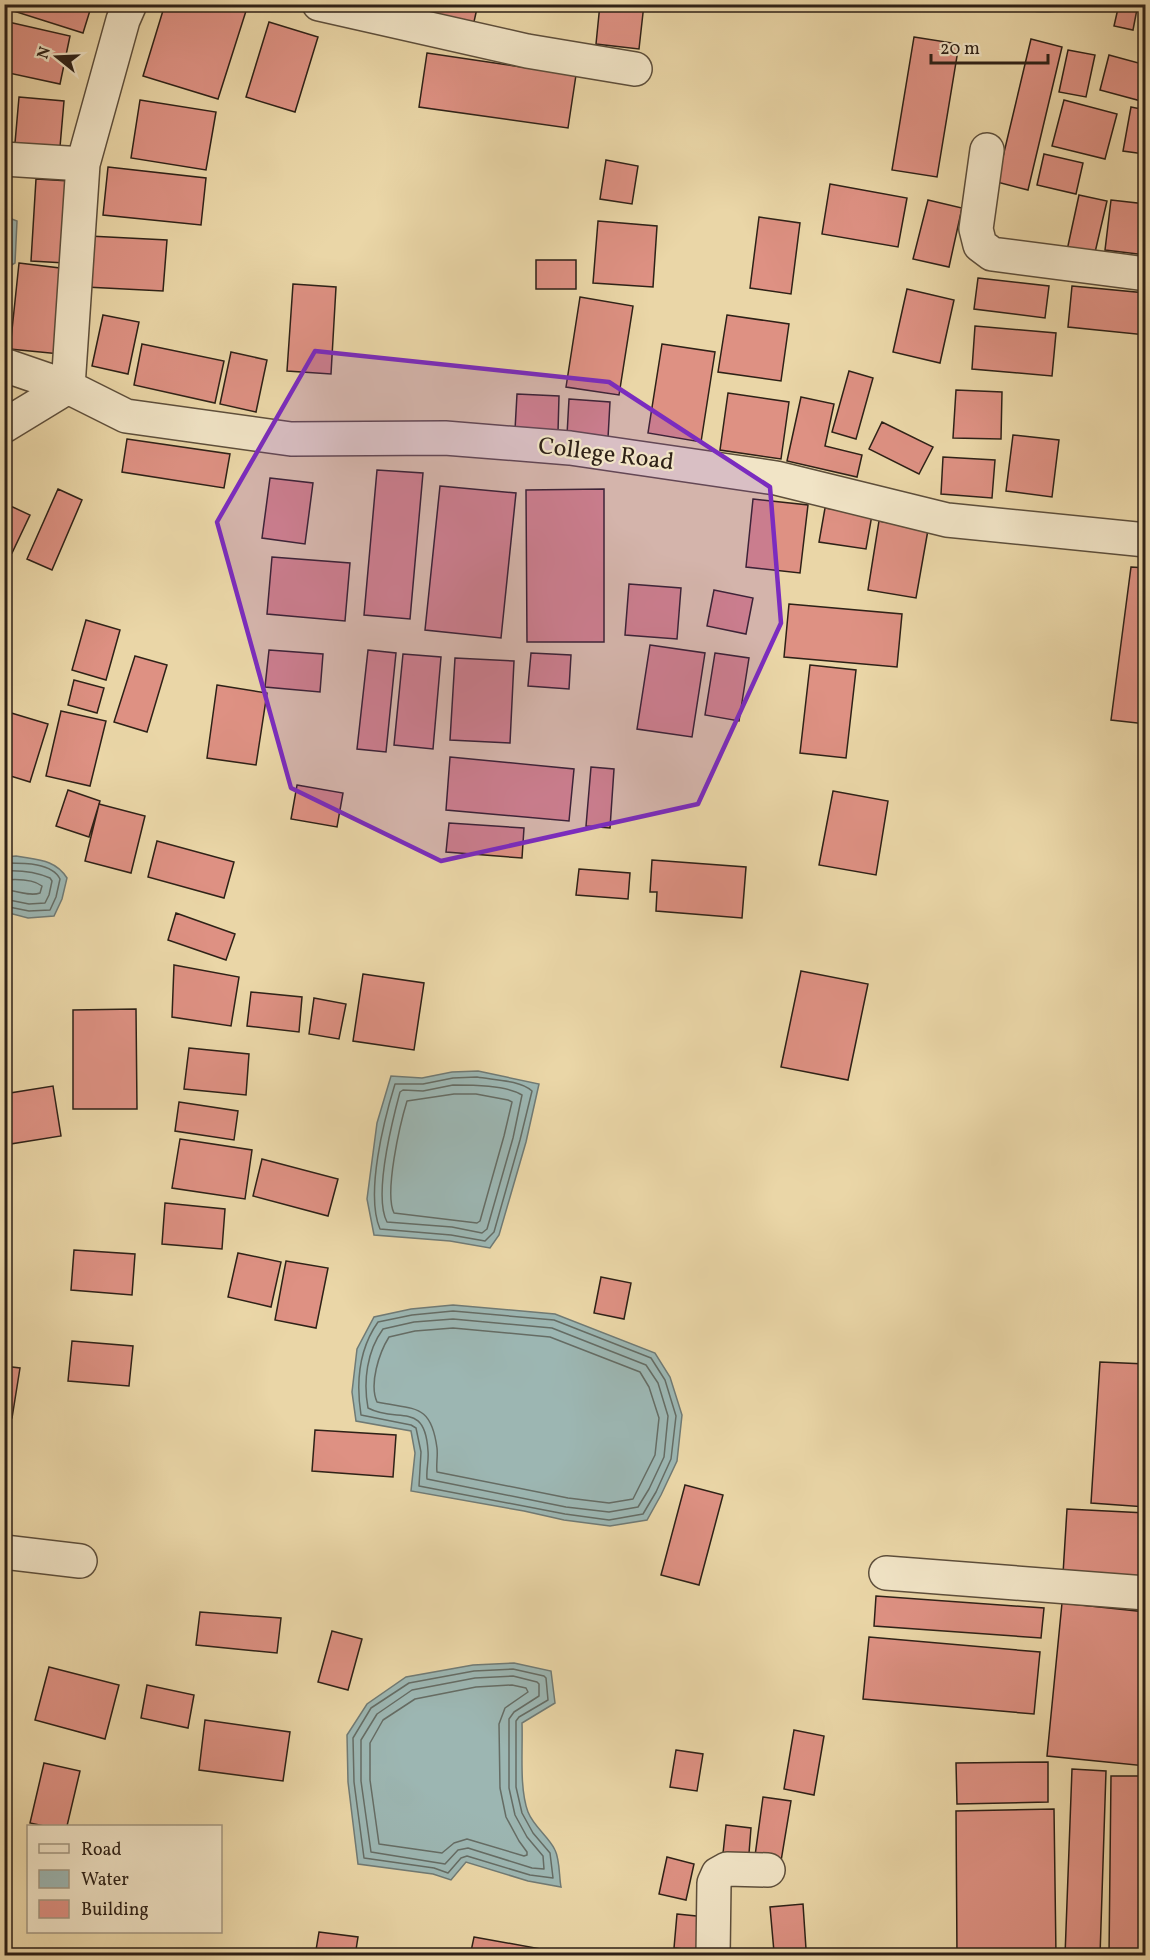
<svg xmlns="http://www.w3.org/2000/svg" width="1150" height="1960" viewBox="0 0 1150 1960" font-family="Vollkorn,serif">
<rect width="100%" height="100%" fill="#ead6a7"/>
<filter id="stains"><feTurbulence type="fractalNoise" baseFrequency=".00333" numOctaves="4"/><feColorMatrix values="0 0 0 0 .2 0 0 0 0 .09 0 0 0 0 .02 0 0 0 .5 -.17"/></filter>
<radialGradient id="worn" r=".72"><stop offset=".6" stop-color="#630" stop-opacity="0"/><stop offset="1" stop-color="#630" stop-opacity=".3"/></radialGradient>
<path fill="#9cb6b2" stroke="#707a74" stroke-width="1.5" d="M1010,5h75c-27,7 -48,11 -75,0z
M4,216l13,5 -2,42 -10,6z
M16,856c21,4 39,3 51,22l-5,21 -8,17 -26,2 -23,-6v-55z
M478,1071l61,13 -13,58 -27,93 -9,13 -40,-7 -76,-6 -7,-36 10,-76 14,-47 31,2 30,-6z
M453,1305l102,9 100,39 15,24 12,38 -5,46 -16,34 -14,25 -37,6 -46,-6 -40,-9 -113,-20 4,-38 -4,-22 -55,-10 -4,-29 5,-43 17,-32 37,-8z
M514,1663l37,8 4,32 -33,20c1,26 -3,65 6,89 6,15 21,25 27,38 5,10 4,27 6,37l-33,-6 -62,-19 -15,18 -18,-6 -75,-10 -10,-82 -1,-47 20,-31 39,-27 67,-12z"/>
<g fill="none" stroke-linecap="round" stroke-linejoin="round">
<path stroke="#656c64" stroke-width="1.5" d="M4,863c17,0 48,-1 56,16l-4,18 -6,13 -21,1 -25,-5
M4,871c16,-1 32,1 46,7l2,3 -3,14 -4,8 -16,1 -25,-5
M4,880c12,-1 29,-1 38,6l-2,7c-11,4 -23,-3 -36,-3
M477,1077c16,3 43,3 55,14l-12,49 -26,92 -9,9 -34,-6 -71,-6c-15,-35 4,-109 15,-145h28l30,-6z
M453,1085c19,0 53,0 69,10l-9,43 -26,91 -5,4 -30,-6 -65,-5c-14,-27 5,-100 13,-130l3,-2 20,1z
M454,1094h22l32,6 4,2 -8,34 -24,85 -3,2 -83,-10c-10,-20 6,-89 13,-112z
M453,1311l101,9 97,38 14,22 11,36 -5,43 -15,33 -13,22 -34,6 -44,-6 -146,-28 2,-34 -5,-24 -5,-3 -50,-10c-5,-32 -2,-66 17,-93l34,-7z
M453,1319l99,9 94,37 12,18 10,33 -4,41 -15,32 -11,18 -29,5 -43,-5 -139,-28c-1,-9 2,-18 1,-28 -3,-51 -30,-27 -60,-43 -5,-27 -1,-57 15,-79l31,-7z
M453,1328l97,9 90,35 9,15 10,31 -4,37 -22,44 -24,4 -41,-5 -131,-26c-1,-8 1,-16 0,-24 -6,-45 -22,-38 -60,-46 -8,-18 2,-49 12,-65l26,-6z
M513,1669l31,7 2,2 2,22 -29,17 -3,4v66l6,26 11,20 17,20 3,25 -23,-3 -63,-19 -6,2 -13,15 -14,-5 -70,-10 -10,-76 -1,-44 18,-30 38,-25 65,-12z
M513,1676l24,6 2,2v12l-25,16 -5,7v69l6,27 12,22 16,19 1,13 -12,-1 -64,-20 -10,2 -13,14 -74,-12 -10,-71v-41l16,-26 35,-24 63,-12z
M512,1685l14,3 2,4 -23,16 -6,16 1,64 6,29 13,24 8,11v3l-3,1 -57,-17 -13,4 -12,10 -63,-9 -9,-64v-37l13,-23 32,-21 61,-12z"/>
</g>
<path fill="#de9183" stroke="#2e2117" stroke-width="1.5" d="M4,4h88l-9,29 -79,-25z
M165,4h58l23,7 -28,88 -75,-23z
M390,4h88l-7,31z
M600,4h44l-5,45 -43,-5z
M1119,4h19l-5,26 -19,-4z
M4,21l66,15 -10,48 -56,-12z
M269,22l49,15 -23,75 -49,-15z
M914,37l45,7 -22,133 -45,-7z
M1031,39l31,8 -34,143 -31,-8z
M1068,50l27,5 -9,42 -27,-5z
M427,53l149,22 -8,53 -149,-21z
M1109,55l37,10v19l-5,17 -41,-11z
M19,97l45,4 -4,46 -45,-4z
M140,100l76,12 -10,58 -75,-12z
M1064,100l53,14 -12,45 -53,-13z
M1131,107l15,3 -2,44 -21,-3z
M1044,154l39,9 -7,31 -39,-9z
M606,160l32,6 -6,38 -32,-5z
M108,167l98,11 -5,47 -98,-10z
M36,179l34,2 -5,82 -34,-2z
M830,184l77,14 -9,49 -76,-13z
M1079,195l28,6 -14,60 -27,-6z
M928,200l34,8 -13,59 -36,-8z
M1111,200l35,4v51l-41,-5z
M759,217l41,6 -9,71 -41,-6z
M598,221l59,5 -4,61 -60,-4z
M89,236l78,4 -4,51 -77,-4z
M536,260h40v29h-40z
M19,263l49,6 -8,85 -50,-5z
M978,278l71,8 -4,32 -71,-9z
M293,284l43,3 -5,87 -44,-3z
M1072,286l74,7v42l-78,-8z
M907,289l47,11 -14,63 -47,-11z
M580,297l53,9 -14,89 -53,-8z
M103,315l36,7 -11,52 -36,-8z
M727,315l62,9 -8,57 -63,-9z
M975,326l81,7 -4,43 -80,-7z
M142,344l82,17 -9,42 -81,-18z
M662,344l53,8 -14,90 -53,-9z
M231,352l36,8 -11,52 -36,-8z
M849,371l24,7 -17,61 -24,-7z
M956,390l46,2 -1,47 -48,-1z
M728,393l61,9 -8,57 -61,-9z
M517,394l42,2 -1,36 -43,-2z
M801,397l33,7 -9,42 37,9 -5,22 -70,-16z
M569,399l41,3 -2,36 -41,-3z
M882,422l51,25 -14,27 -50,-25z
M1013,435l46,5 -7,57 -46,-6z
M127,439l103,15 -6,34 -102,-16z
M943,457l52,3 -3,38 -51,-4z
M377,470l46,3 -13,146 -46,-4z
M270,478l43,5 -8,61 -43,-6z
M440,486l76,7 -15,145 -76,-8z
M58,489l24,11 -30,70 -25,-11z
M604,489v153h-77l-1,-152z
M753,499l55,6 -8,68 -54,-6z
M4,503l26,12 -18,38 -8,-3z
M825,508l47,7 -6,34 -47,-7z
M879,521l49,9 -12,68 -48,-8z
M272,557l78,6 -5,58 -78,-7z
M1131,567l15,1v156l-35,-4z
M629,584l52,4 -4,51 -52,-4z
M714,590l39,8 -7,36 -39,-8z
M789,604l113,10 -5,53 -113,-10z
M86,620l34,10 -14,50 -34,-10z
M650,645l55,8 -13,84 -55,-8z
M269,650l54,4 -3,38 -55,-5z
M368,650l28,3 -10,99 -29,-3z
M531,653l40,2 -2,34 -41,-3z
M715,653l34,5 -10,63 -34,-6z
M403,654l38,3 -8,92 -39,-4z
M135,656l32,9 -20,67 -33,-10z
M455,658l59,3 -4,82 -60,-3z
M810,665l46,5 -10,88 -46,-5z
M74,680l30,8 -7,25 -29,-8z
M217,685l50,8 -11,72 -49,-7z
M61,711l45,10 -16,65 -44,-10z
M8,712l40,12 -18,58 -26,-8v-50z
M450,757l124,12 -5,52 -123,-11z
M591,767l23,2 -4,59 -24,-2z
M297,785l46,8 -6,34 -46,-8z
M68,790l32,11 -11,36 -33,-11z
M833,791l55,10 -12,74 -57,-10z
M99,804l46,12 -14,57 -46,-12z
M449,823l75,5 -2,30 -76,-6z
M157,841l77,21 -10,36 -76,-21z
M652,860l94,7 -4,51 -86,-7 1,-19h-7z
M579,869l51,4 -2,26 -52,-4z
M176,913l59,21 -9,26 -58,-20z
M174,965l65,12 -8,49 -59,-9z
M801,971l67,13 -20,96 -67,-13z
M363,974l61,9 -10,67 -61,-9z
M251,992l51,5 -3,35 -52,-6z
M314,998l32,6 -7,35 -30,-5z
M136,1009l1,100h-64v-99z
M189,1048l60,6 -3,41 -62,-6z
M53,1086l8,50 -57,9v-51z
M179,1102l59,9 -4,29 -59,-9z
M180,1139l72,11 -7,49 -73,-11z
M262,1159l76,20 -10,37 -75,-20z
M165,1203l60,6 -3,40 -60,-5z
M74,1250l61,4 -3,41 -61,-5z
M238,1253l43,9 -10,45 -43,-10z
M286,1261l42,7 -12,60 -41,-8z
M601,1277l30,6 -7,36 -30,-6z
M72,1341l61,5 -4,40 -61,-5z
M1100,1362l46,2v143l-55,-4z
M4,1366l16,2 -8,50 -8,-1z
M315,1430l81,5 -3,42 -81,-6z
M685,1485l38,10 -24,90 -38,-10z
M1067,1509l79,4v71l-83,-10z
M876,1596l168,12 -3,30 -167,-12z
M1062,1603l84,9v154l-99,-10z
M200,1612l81,6 -4,35 -81,-8z
M332,1631l30,8 -14,51 -30,-8z
M869,1637l171,15 -6,62 -171,-15z
M49,1667l70,18 -14,54 -70,-19z
M147,1685l47,10 -6,33 -47,-10z
M205,1720l85,12 -7,49 -84,-11z
M794,1730l30,6 -10,59 -30,-6z
M676,1750l27,4 -6,37 -27,-4z
M1048,1762v40l-91,2 -1,-41z
M44,1763l36,8 -13,55h-23l-14,-3z
M1072,1769l34,2 -6,185h-35z
M1111,1776h35v180h-37z
M763,1797l28,4 -10,60 -26,-5z
M1054,1809l2,147h-99l-1,-145z
M726,1825l25,3 -3,38 -26,-3z
M667,1857l27,7 -8,36 -27,-6z
M803,1904l3,45 -32,3 -4,-45z
M677,1914l29,3 -3,34 -29,-3z
M319,1932l39,5 -3,19h-40z
M474,1937l78,14 -1,5h-81z"/>
<g fill="none" stroke-linecap="round" stroke-linejoin="round">
<defs>
<path id="street" d="M319,4l208,47 108,18
M987,150l-11,79 4,16 12,9 154,20
M4,159l79,5
M4,365l64,22 58,29 165,23 154,-1 125,10 206,30 171,42 199,20
M68,387l15,-223 40,-144 7,-16
M4,426l64,-39
M4,1552l76,9
M886,1573l260,20
M713,1956l1,-73 4,-9 9,-5 41,1"/>
</defs>
<use href="#street" stroke="#5d4e3b" stroke-width="36"/>
<use href="#street" stroke="#f1e4c6" stroke-width="33"/>
</g>
<path fill="#7b2cbf" fill-opacity="0.2" stroke="#7b2cbf" stroke-width="4.5" stroke-linejoin="round" d="M315,351l294,31 161,105 11,136 -83,181 -257,57 -150,-73 -74,-266z"/>
<g text-anchor="middle" dominant-baseline="central" stroke-width="4.5" stroke-linejoin="round" paint-order="stroke">
<g font-size="24" fill="#2e2117" stroke="#f1e4c6">
<text transform="translate(606 455) rotate(7)">College Road</text>
</g>
</g>
<rect width="1150" height="1960" fill="none" stroke="#ead6a7" stroke-width="24"/>
<rect x="6" y="6" width="1138" height="1948" fill="none" stroke="#2e2117" stroke-width="3"/>
<rect x="12" y="12" width="1126" height="1936" fill="none" stroke="#2e2117" stroke-width="1.5"/>
<rect x="27" y="1825" width="195" height="108" fill="#f1e4c6" stroke="#a39680" stroke-width="1.5"/>
<rect x="39" y="1844" width="30" height="9" fill="#f1e4c6" stroke="#a39680" stroke-width="1.5"/>
<text x="81" y="1855" font-size="18" fill="#2e2117">Road</text>
<rect x="39" y="1870" width="30" height="18" fill="#9cb6b2" stroke="#a39680" stroke-width="1.5"/>
<text x="81" y="1885" font-size="18" fill="#2e2117">Water</text>
<rect x="39" y="1900" width="30" height="18" fill="#de9183" stroke="#a39680" stroke-width="1.5"/>
<text x="81" y="1915" font-size="18" fill="#2e2117">Building</text>
<g transform="translate(57 57) rotate(288)" stroke="#f1e4c6" stroke-width="4.5" paint-order="stroke">
<path d="M0-4.5L10 22L0 15L-10 22Z" fill="#2e2117"/>
<text y="-9" font-size="16" font-weight="bold" text-anchor="middle" fill="#2e2117">N</text>
</g>
<path d="M931 54v9h117v-9" fill="none" stroke="#2e2117" stroke-width="3"/>
<text x="940" y="54" font-size="18" fill="#2e2117" stroke="#f1e4c6" stroke-width="4.5" paint-order="stroke">20 m</text>
<rect width="100%" height="100%" filter="url(#stains)"/>
<rect width="100%" height="100%" fill="url(#worn)"/>
</svg>
